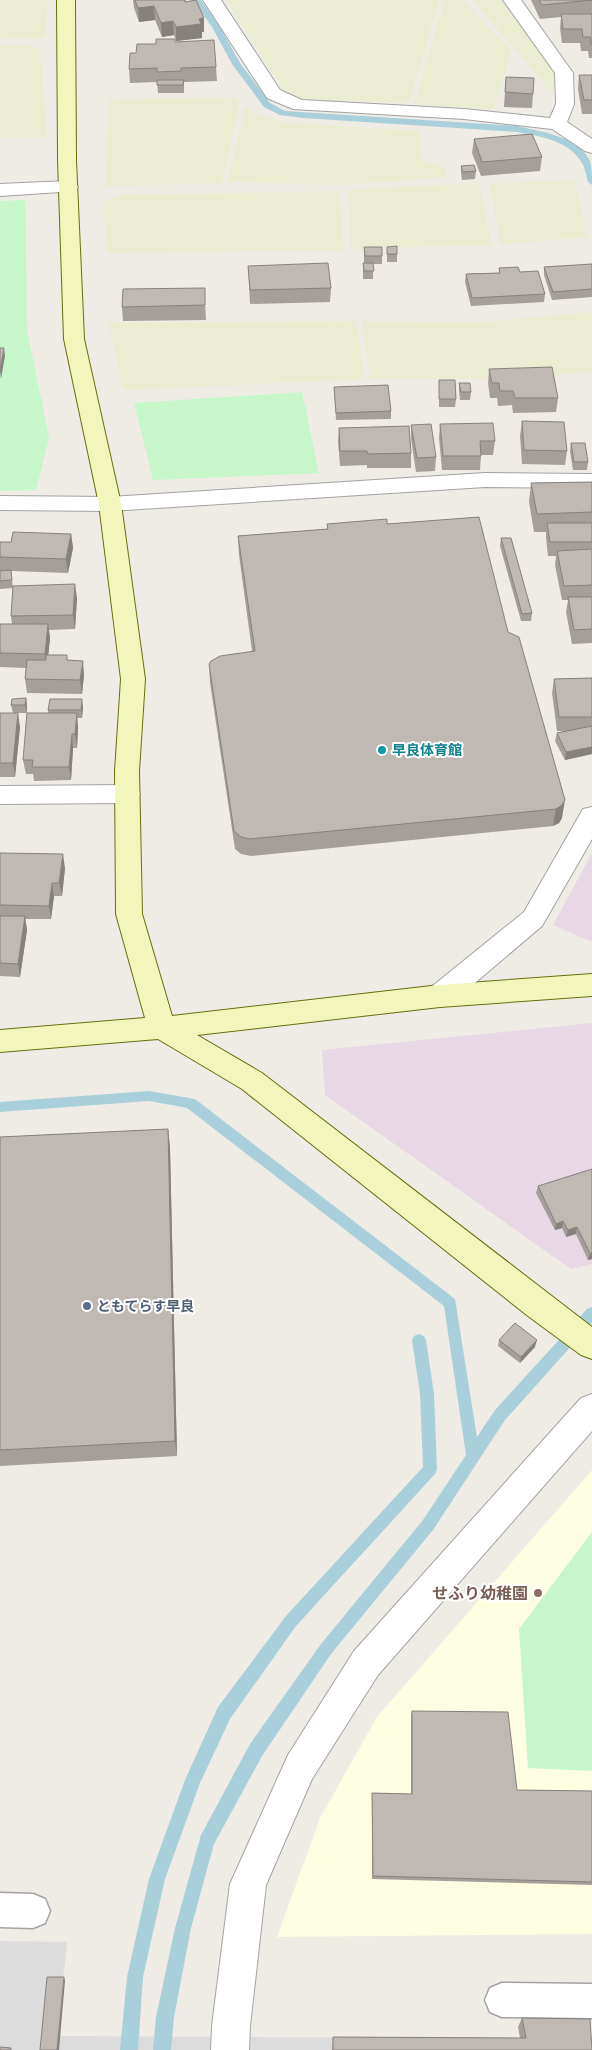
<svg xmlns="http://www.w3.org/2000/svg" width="592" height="2050" viewBox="0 0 592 2050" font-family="'Asap Condensed','Noto Sans JP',sans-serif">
<rect width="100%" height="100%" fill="#efece6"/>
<path fill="#dddcdc" d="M0,1941l67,1 -10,94 535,3v11h-592z"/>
<path fill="#e8d8e5" d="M592,853v89l-39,-17z
M592,1023v241l-21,5 -246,-174 -3,-45z"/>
<path fill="#fdfde1" d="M592,1470v464l-315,3 43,-119 57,-101z"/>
<path fill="#ebedd2" d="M0,0h48l-3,38 -45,1z
M226,0h213l-30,103 -106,-4 -18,-7z
M445,0h17l49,51 -17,58 -80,-5z
M473,0h31l52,73 -3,21z
M26,45l14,5 7,87h-47v-91z
M235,97l5,5 -18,81 -116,3 3,-86z
M245,107l15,9 30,7 129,8 2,29 24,8v9l-104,8 -113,-3z
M574,180l13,57 -87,7 -10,-60z
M479,183l12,62 -140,4 -3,-59z
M339,191l5,59 -236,3 -5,-50 19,-8z
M592,312v60l-87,6 -135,1 -8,-58 114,2z
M357,321l7,58 -241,11 -14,-67z"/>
<path fill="#c6f6ca" d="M25,200l2,130 22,108 -13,52 -36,1v-290z
M302,392l17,81 -166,7 -19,-77z
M592,1532v239l-64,-3 -9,-139z"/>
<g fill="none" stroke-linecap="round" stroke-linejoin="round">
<path fill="#a9cfda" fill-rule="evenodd" d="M193,0h8l19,27 20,36 30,40 15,8 232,15c24,6 61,10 73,35 2,7 2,16 2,24l-4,-3c-2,-7 -3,-16 -8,-22 -13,-20 -42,-24 -63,-28l-214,-14 -23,-3 -16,-8 -32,-43 -20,-37z
M149,1091l46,8 260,200 22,138 18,-27 92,-101 5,-2v16l-87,97 -72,110 -102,124 -69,102 -48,88 -23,84 -17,89 -3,33h-18l3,-33 19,-89 26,-93 49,-91 71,-100 102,-124 43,-65 -22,-149 -257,-198 -38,-7 -149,11v-10z
M419,1334l5,2 2,4 8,54 3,75 -2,5 -139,152 -66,93 -30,64 -35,96 -22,98 -5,73h-18l7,-73 22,-98 36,-99 33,-73 68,-91 137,-149 -3,-73 -8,-54 2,-4z"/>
<defs>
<path id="lane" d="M0,1893l33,1 12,5 5,12 -5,12 -12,5 -33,-1z
M502,1983l90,1v34l-90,-1 -12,-5 -5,-12 5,-12z"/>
<path id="street" d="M203,0h18l59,90 22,10 162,9 86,9 6,-14 -1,-31 -52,-73h18l52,73 1,31 -7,18 25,17v14l-7,-2 -33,-22 -88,-10 -171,-10 -26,-11z
M68,181l7,2 3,4 -3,4 -75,5v-12z
M485,473l107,1v14l-107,-1 -375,24 -110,-1v-14l110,1z
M127,785l9,2 4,7 -4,7 -9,2 -127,1v-18z
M592,807v32l-50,87 -92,78 -10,3 -10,-3 -4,-8 4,-8 94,-76 59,-103z
M592,1394v37l-214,244 -66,104 -46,106 -16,141 -1,24h-38l1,-24 18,-142 58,-129 66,-104 227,-253z"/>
<path id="secondary" d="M57,0h18l1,160 8,179 37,165 24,175 -6,92 3,143 30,102 268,-31 152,-11v22l-152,11 -243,28 65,38 330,254v32l-11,-4 -53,-39 -286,-227 -84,-50 -158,13v-22l145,-12 -29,-104 -1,-143 6,-92 -22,-175 -35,-165 -6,-179z"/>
</defs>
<use href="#lane" stroke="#a3a3a3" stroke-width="3"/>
<use href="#street" stroke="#a3a3a3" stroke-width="2"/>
<use href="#secondary" stroke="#65700c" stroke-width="2"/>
<use href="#lane" fill="#fff" fill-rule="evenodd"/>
<use href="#street" fill="#fff" fill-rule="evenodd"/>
<use href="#secondary" fill="#f2f6bd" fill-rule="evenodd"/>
</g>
<path fill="#a59e9a" d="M133,0h52l19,32h-2v6l-26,3 -2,-6 -12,2 -7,-17 -16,2 -5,-14z
M531,0h61v58h-3l-1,-7h-7l-1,-8h-18l-2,-15 1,-11 -21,2z
M175,42l41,25 1,14 -33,1v11h-26l-1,-11 -27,1 -1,-14 7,-16 20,-9z
M579,75h13v39h-10l-4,-25z
M506,77l27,17 -1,14 -28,-1z
M474,139l68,18 -2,14 -59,5 -9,-23z
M461,166l15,5 -1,8 -13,1 -1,-7z
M364,247l18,9v8h-9v15h-10v-16h1z
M387,247l10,7v8h-10z
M592,264v33l-40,3 -8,-25v-8z
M248,266l83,22 -1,14 -80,2z
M499,268l21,4 25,22 -1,8 -73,4 -6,-24 1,-8 33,-1z
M205,302l1,18 -83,1 -1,-14z
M489,369l69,29 -2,14 -43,1 -1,-8 -14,1 -1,-8h-7l-2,-15z
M439,380l17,19 -1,8h-16z
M459,383l12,9 -1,8h-10l-1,-9z
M334,387l57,24v8l-55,1z
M522,421l45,30 -2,14 -43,-1 -2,-28z
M440,424l55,17 -2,14h-12l-1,15h-38l-3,-32z
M411,425l25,32 -1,14 -19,1 -5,-33z
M339,428l72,25v15h-44v-3l-27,1 -2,-24z
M571,443l17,19 -1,8h-14l-3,-19z
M592,482v161l-20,1 -6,-32 2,-12h-6l-7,-35 1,-9h-8l-2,-18v-6h-12l-5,-30 2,-19z
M327,524h60l121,108 54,186 -3,5 -6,3 -302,30 -10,-2 -6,-5 -25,-166 -1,-19 43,-13 -13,-96 -1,-19 89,-7z
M71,534l2,14 -5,25 -57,-2 2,16 64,11 -2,31 -26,1 1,8 -2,17h19v5l17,15 -2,19 -55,-1 -2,-14 1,-11 -26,-1v-43h12l-1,-8 2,-28 -13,1v-47h11z
M501,538l31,75 -1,8h-10l-21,-75z
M592,678v76l-27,6 -10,-19 2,-8 8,-2h-8l-5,-38 2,-14z
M26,698l1,8v7h-14l-2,-8z
M83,707l-1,11h-5l1,9 -1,21h-4l-2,32 -37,1 -1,-7h-7l-3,-14 25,-47v-3z
M0,713l20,14 -5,50h-15z
M0,853l65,15 -3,28h-8l-3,23h-26l2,11 -7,47 -20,-1z
M168,1129l2,19 7,308 -177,10v-329z
M592,1169v90l-4,1 -12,-26 -10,3 -4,-9 -7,2 -19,-37 2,-7z
M499,1340l36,7 -15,16 -22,-17z
M412,1711l105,79 75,1v94l-220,-6v-86l39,1v-79z
M522,2018l70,32h-260l1,-13 187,1 -2,-11z"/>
<path fill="#86817d" d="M154,6l1,14 -16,2 -1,-14z
M204,18v14h-2v6l-26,3v-14l23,-8z
M173,21l1,14 -12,2 -1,-14z
M4,348l1,8 -4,23 -1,-8z
M71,534l2,14 -5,25 -2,-14z
M75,584l2,14 -2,31 -2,-14z
M48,624l2,14 -3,30 -2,-14z
M83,661l1,14 -2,19 -2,-14z
M26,698l1,8v7l-2,-8z
M82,699l1,8 -1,11 -1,-8z
M18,713l2,14 -5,50 -2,-14z
M77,713l1,14 -1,21 -2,-14z
M72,734l1,14 -2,32 -2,-13z
M592,747v7l-27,6 1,-8z
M565,800l-3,18 -3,5 -6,3 3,-17z
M63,854l2,14 -3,28 -3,-13z
M52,883l2,13 -3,23 -2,-13z
M25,916l2,14 -7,47 -2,-13z
M168,1129l2,19 7,308 -2,-15z
M563,1221l-1,7 -7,2 1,-6z
M577,1227l-1,7 -10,3 2,-7z
M590,1253h2v6l-4,1z
M537,1340l-2,7 -15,16 1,-6z
M64,1977l1,4 -6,69h-2z"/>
<path fill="#c0b8b3" stroke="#86817d" d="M135,0h50v2l11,-2 8,18 -5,1 2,5 -25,3 -3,-6 -12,2 -7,-17 -16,2z
M539,0h53l-50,5z
M561,14h31v30h-1l-1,-7h-7l-1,-8h-19z
M156,39h19v3l39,-2 2,27 -35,1v3l-24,1v-4l-28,1 1,-16h6l1,-9h19z
M579,75h13v25h-8z
M506,77l28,1 -1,16 -28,-2z
M157,80h27l-1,5h-26z
M532,134l10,23 -60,5 -8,-23z
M474,165l2,6 -13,1 -2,-6z
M397,246v8h-10v-7z
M364,247h18v9h-17z
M328,263l3,25 -81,2 -2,-24z
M363,263h10l1,8h-10z
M592,264v25l-39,3 -9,-25z
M518,267l2,5 18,-1 7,23 -73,4 -6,-24 34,-1 -1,-5z
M205,288v17l-83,2 1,-18z
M0,348h4l-4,23z
M552,367l6,31h-43l-2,-7h-13l-1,-8h-7l-3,-14z
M439,380h16l1,19h-17z
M459,383h11l1,9h-10z
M388,385l3,26 -55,2 -2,-26z
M522,421l42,1 3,29 -43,-1z
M493,423l2,18h-15l1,15h-38l-3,-32z
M431,424l5,33 -19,1 -6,-33z
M409,426l2,27 -43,1 -1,-3h-27l-1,-23z
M571,443h14l3,19h-14z
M592,482v30l-55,2 -6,-31z
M479,517l29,115 11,5 46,163 -3,5 -6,4 -306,30 -9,-2 -7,-6 -25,-167 2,-3 9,-5 35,-5 -17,-115 90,-7 -1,-5 60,-5v5z
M547,523h45v19h-42z
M13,532l58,2 -5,25 -66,-2v-15h11z
M501,538h10l21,75 -10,1z
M592,549v36l-28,1 -7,-35z
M11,570l1,10 -12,1v-10z
M75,584l-2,31 -62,1 2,-30z
M568,597h24v32l-18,1z
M0,624h48l-3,30 -45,-1z
M46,655h21v5l16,1 -3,19 -55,-1 2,-19h19z
M592,678v39h-33l-5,-38z
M26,698l-1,7h-14l1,-6z
M50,699h32l-1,11h-33z
M0,713h18l-5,50h-13z
M27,713h50l-2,21h-3l-3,33h-37l1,-7h-10z
M592,726v21l-26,5 -9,-19z
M0,853l63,1 -4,29h-7l-3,23 -49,-1z
M0,916h25l-7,48 -18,-1z
M168,1129l7,312 -175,9v-313z
M592,1169v84h-2l-13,-26 -9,3 -5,-9 -7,3 -18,-38z
M515,1323l22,17 -16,17 -22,-17z
M412,1711l96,1 9,78 75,1v91l-219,-6 -1,-83 40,1z
M47,1977h17l-7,73h-17z
M522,2018l68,1 2,31h-259v-13l193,1z
M0,2047l11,1v2h-11z"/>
<circle fill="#0f9aa8" stroke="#fff" stroke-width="2" cx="382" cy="750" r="5"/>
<circle fill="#5c6f8a" stroke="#fff" stroke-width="2" cx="87" cy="1306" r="5"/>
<circle fill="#8d6e63" stroke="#fff" stroke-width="2" cx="538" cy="1593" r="5"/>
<g text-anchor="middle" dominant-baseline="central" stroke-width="4" stroke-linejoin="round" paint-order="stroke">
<g font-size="14" font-weight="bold" fill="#0d838f" stroke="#fff" text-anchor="start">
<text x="392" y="750">早良体育館</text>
</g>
<g font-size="14" font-weight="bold" fill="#4e5e75" stroke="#fff" text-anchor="start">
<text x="97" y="1306">ともてらす早良</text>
</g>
<g font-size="16" font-weight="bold" fill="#785e54" stroke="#fff" text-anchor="end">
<text x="528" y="1593">せふり幼稚園</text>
</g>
</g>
</svg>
